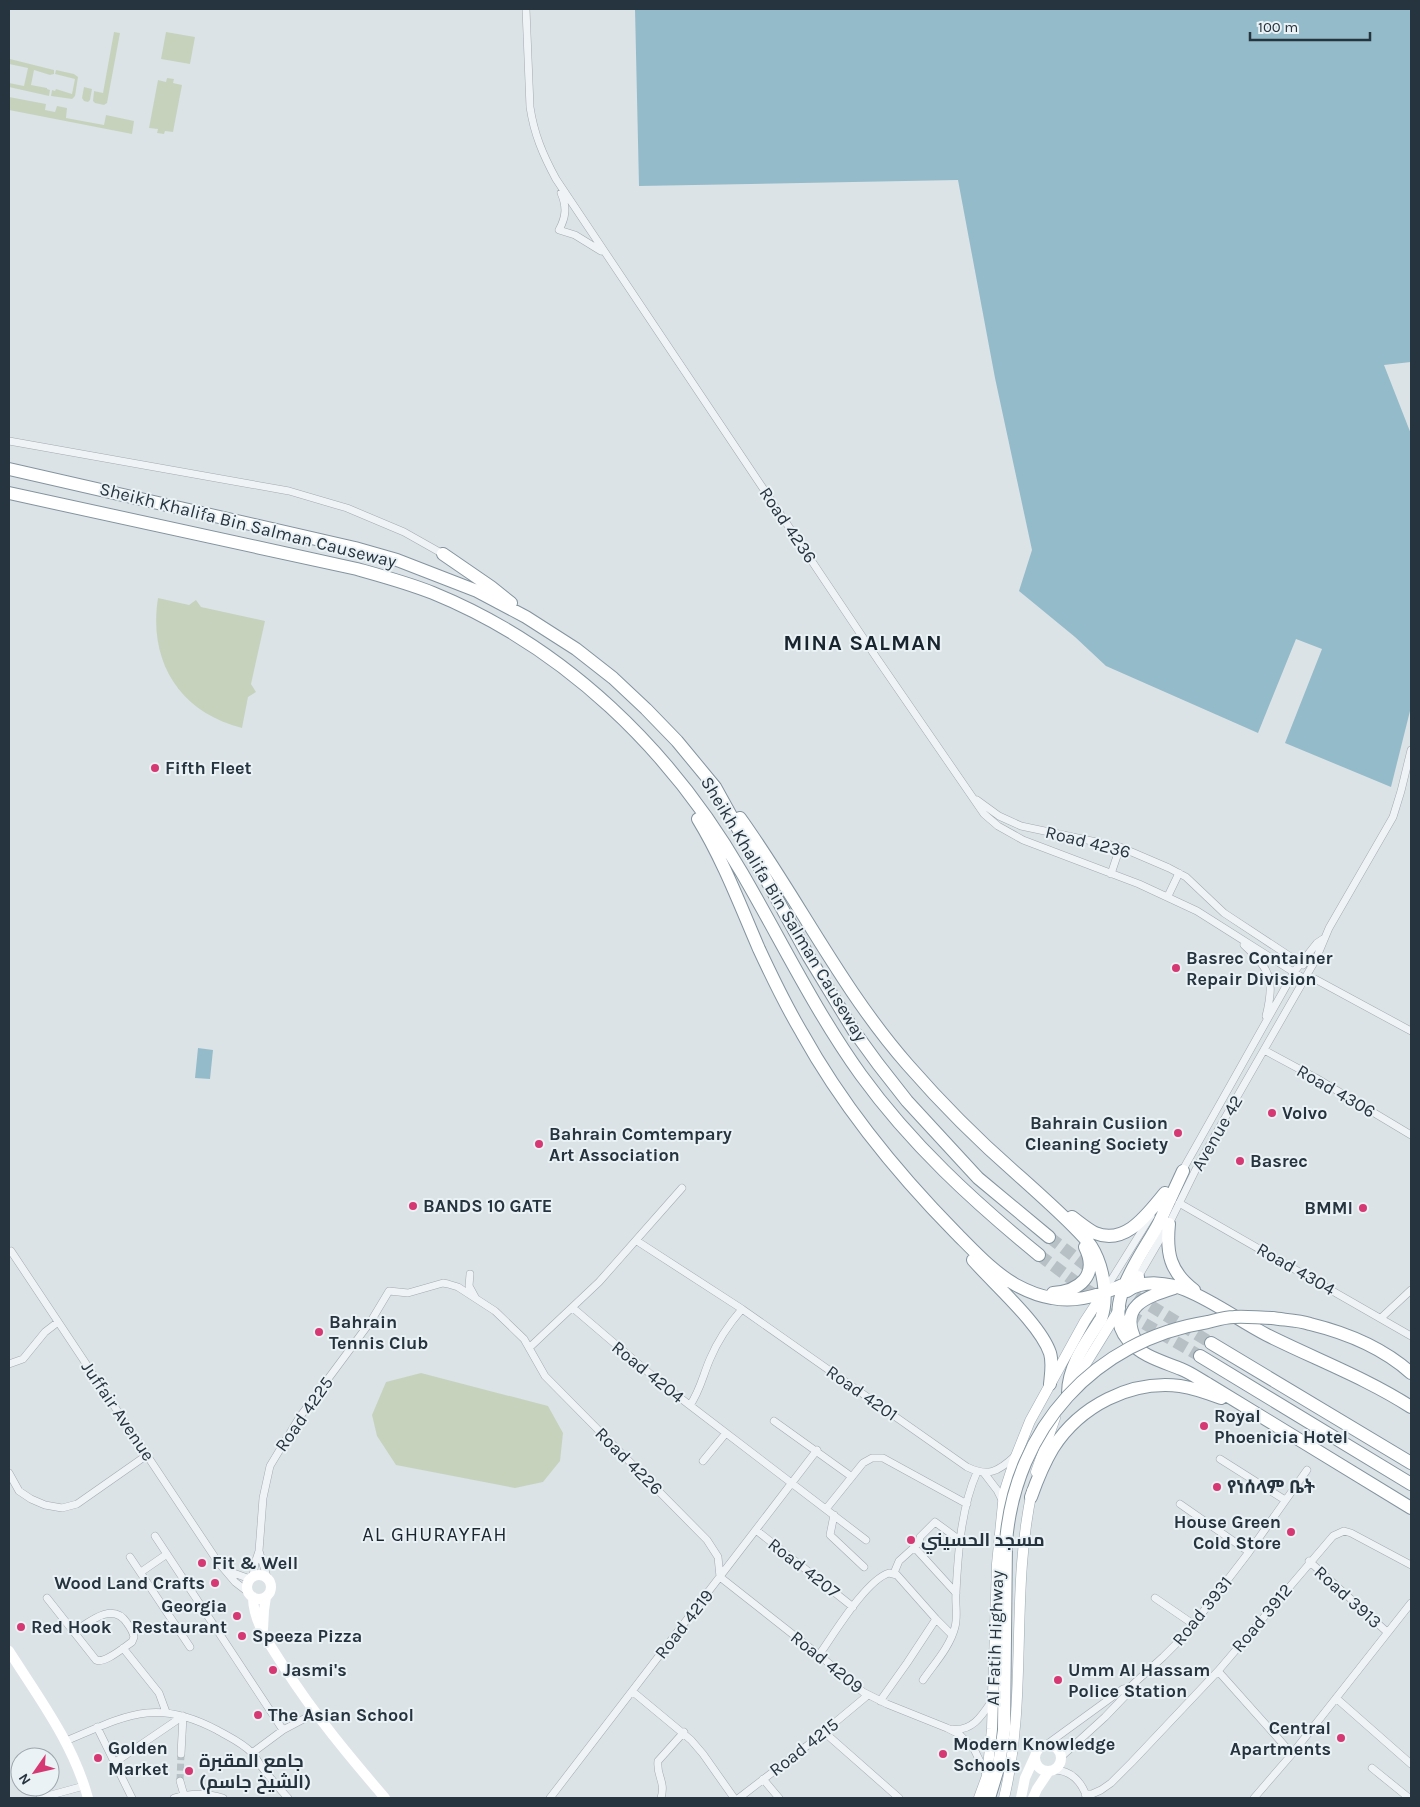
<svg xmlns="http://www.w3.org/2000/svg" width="1420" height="1807" viewBox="0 0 1420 1807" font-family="Karla,Cairo,'Noto Sans Ethiopic',sans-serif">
<rect width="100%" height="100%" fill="#dce3e7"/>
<path fill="#c7d2bd" d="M114,32l6,1 -13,70 -3,2 -9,-2 -2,-2 1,-10 9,2z
M166,32l29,5 -5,27 -29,-5z
M10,59l44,11v4l-4,1 -16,-5 -3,15 16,3v1l3,1 -1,6 -40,-9v-4l15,3 4,-18 -19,-4z
M56,70l18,4 4,3 -3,19 -3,3 -21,-3 1,-6 3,1 1,-2 16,5 3,-15 -20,-5z
M167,78l7,1 -1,4 9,2 -9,47 -8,-1 -1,3 -7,-1 1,-4 -9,-1 9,-48 8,2z
M84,87l8,2 -2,11 -2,2 -4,-1 -2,-3z
M9,97l37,7 -1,6 10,2 2,-6 10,2 -1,10 38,7 2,-10 28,6 -2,13 -123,-24z
M158,598l31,7 7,-5 5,7 64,14 -14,63 5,8 -8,5 -6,31c-63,-16 -94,-67 -84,-130z
M421,1373l127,33 15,27 -3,28 -17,21 -28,6 -119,-23 -19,-29 -5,-21 14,-33z"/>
<path fill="#94bbca" d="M635,9h776v353l-27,3 27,69v273l-20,80 -106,-44 37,-94 -26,-10 -38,94 -152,-67 -31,-29 -56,-46 13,-41 -37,-172 -37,-198 -319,6z
M198,1048l15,2 -3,29 -15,-1z"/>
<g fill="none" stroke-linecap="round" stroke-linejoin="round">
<path stroke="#b7c0c5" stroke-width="7" stroke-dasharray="7 3.5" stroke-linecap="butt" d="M180,1781l1,-27"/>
<path stroke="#b7c0c5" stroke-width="12" stroke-dasharray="12 6" stroke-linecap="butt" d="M1049,1237l47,36
M1039,1255l46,34 115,67
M1120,1287l91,56"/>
<defs>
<path id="street" d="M526,9l4,98c4,27 13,48 26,72l322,481 106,154 14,12 25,14 116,44 58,27 106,67 12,1 96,52
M561,193c6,14 5,24 -2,37l16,5 26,16
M9,441l280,50 58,17 57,24 39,22
M977,800l22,16 22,10 99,21 49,21 17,9 38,36 79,52
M1111,874l9,-27
M1168,896l11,-23
M1244,945c27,25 31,35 22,71
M1264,1050l52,28 95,57
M1181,1173l113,-201 23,-29 6,-4
M1179,1203l232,133
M637,1241l105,68 225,158c21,10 31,5 48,-11
M11,1251l207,311 17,20 13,10
M470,1274l-1,12 6,11
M1137,1279l32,-55 29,-59 118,-206 13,-31 64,-111 8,-26 10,-41
M1105,1290l46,-74
M573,1308l89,76 204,156
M1381,1318l30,-28
M529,1348l70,-66 83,-94
M9,1364l14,-5 22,-27 13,-10
M690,1405c10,-14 13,-30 20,-46 8,-19 19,-35 32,-50
M774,1421l78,56
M1220,1459l65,41
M703,1461l23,-28
M9,1473l10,18 12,8 14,6 17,3 15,-4 70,-49
M984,1473l13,17 5,10
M1180,1504l69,48
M826,1509l37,-46 9,-5h11l84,46
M834,1515l-4,20 34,32
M756,1530l97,77
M155,1536l128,194
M915,1548l41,45
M130,1557l60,90
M1309,1561l78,71
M228,1571l22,8
M141,1572l26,-18
M894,1573l5,-12 20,-18 1,-6 15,-15 26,19
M253,1576l2,-13 4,-12
M267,1577l-8,-26 4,-53 7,-32 29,-48 72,-97 18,-30 19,2 35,-10 5,1 10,3 37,24 29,28 21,37 162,164 11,17 2,20
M720,1577l99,78 44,37 24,12 60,24 12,6 15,15 13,27
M47,1598l49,62c9,4 28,-13 36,-18l2,-5c-1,-5 -4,-10 -7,-14 -14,-22 -38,-1 -53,9
M1155,1598l38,26
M123,1648l36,45 7,19
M819,1655c15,-21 47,-75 70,-82l8,2 39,44 16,16
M1218,1671l74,83
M923,1680c11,-16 27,-33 32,-53 3,-11 0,-23 1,-34 2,-40 5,-85 21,-121
M632,1691l59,49 12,14 31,44
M1336,1698l75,66
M880,1701l27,-38 29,-44
M97,1727l35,71
M952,1729c21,3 31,-15 41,-30
M824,1732l75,66
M66,1741c59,-25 89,-44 151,-11 12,7 26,13 35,23 4,4 6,9 9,13 8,11 18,22 27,32
M1046,1745l77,-56 6,-1
M252,1753l31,-23 32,-17
M181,1754l2,-38
M1061,1757l44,-40 21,-22 3,-7 34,-31 23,-23 63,-82 58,-82
M114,1763l69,-47
M1372,1768l37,30
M1054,1770c17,0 28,12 33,28
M763,1779l16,19
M180,1781l4,14
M1085,1794h7l9,-4 10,-7 21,-21 86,-91 115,-135 11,-5 7,2 60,32
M40,1798l44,-12
M174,1798c16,-5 33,-5 49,0
M550,1798l267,-348
M661,1798c5,-17 -5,-22 -3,-37l26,-29
M739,1798l69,-53 60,-50
M1254,1798l38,-44 119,-151"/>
<path id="primary" d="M1069,1391l51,-83
M1036,1472l19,-54
M979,1798l8,-22 5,-47 5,-165 7,-71 12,-37 14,-35 55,-100 19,-29
M1004,1798c24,-100 6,-206 28,-307"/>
<path id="highway" d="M9,469l346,79 42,12 80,31 49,26 50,32 37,29 33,31 31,32 38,46 94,170 45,74 24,33 29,37 71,77 71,59
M9,493l348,76c25,7 51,14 76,24 132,54 238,157 309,280 39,67 73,138 119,202 50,69 112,126 178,180
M443,554l48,33 20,16
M740,818c58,81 102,172 168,247 34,39 71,76 110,110 19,17 37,33 55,51 6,6 13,13 18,20 12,19 18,51 10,73 -14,22 -33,47 -33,74
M698,819c25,41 42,86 61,130 13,28 27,57 43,84 41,74 95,140 154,200 19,19 37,39 60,52 11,6 23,11 36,13 29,6 61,-7 86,-21
M1183,1171c-8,17 -16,35 -24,52 -16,31 -60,83 -31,117 13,16 36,22 53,29 10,4 18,10 27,15l203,124
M1072,1217c7,5 15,12 23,16 31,13 53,-20 70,-40
M1169,1224c-3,29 1,48 25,66
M973,1260c22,25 67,64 77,93 3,10 1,21 0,31
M1127,1291c17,-12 42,-8 59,-1 29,12 54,31 81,45 48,24 99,43 144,72
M1053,1293c27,-2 46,-18 32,-46
M1272,1318c12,2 26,2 38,6 37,9 73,24 101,49
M1136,1341c-18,-35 10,-44 38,-53
M1211,1343l200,120
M1200,1356l211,128
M1031,1497c6,-17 13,-34 22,-49 27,-42 77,-68 127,-62 14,2 28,7 41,12
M989,1798l10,-33 5,-35 2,-188"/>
</defs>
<use href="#street" stroke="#a1abb1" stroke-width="8"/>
<use href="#primary" stroke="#9baab4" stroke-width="11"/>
<use href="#highway" stroke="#83949f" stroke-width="14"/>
<use href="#street" stroke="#eff3f6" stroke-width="7"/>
<path stroke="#fff" stroke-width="10" d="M247 1587a12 12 0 1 1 24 0a12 12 0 1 1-24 0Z
M253,1597c0,26 18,49 31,70 30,47 65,89 101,131
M263,1629l1,-19 2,-13
M9,1651c30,47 64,92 79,147
M1035 1758a13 13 0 1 1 26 0a13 13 0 1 1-26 0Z
M1021,1798l4,-20 10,-22
M1033,1798l4,-9 12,-18"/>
<use href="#primary" stroke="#fff" stroke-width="10"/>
<use href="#highway" stroke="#fff" stroke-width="12"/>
<defs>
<path id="highway-bridge" d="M1006,1542c9,-113 88,-202 202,-220 8,-2 17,-5 26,-5 12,-1 25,1 38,1"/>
</defs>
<use href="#highway-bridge" stroke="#83949f" stroke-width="14" stroke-linecap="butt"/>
<use href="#highway-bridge" stroke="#fff" stroke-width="12"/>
</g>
<g fill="#d63873" stroke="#ebf2f5" stroke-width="2">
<circle cx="155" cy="768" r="5"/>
<circle cx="1176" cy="968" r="5"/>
<circle cx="1272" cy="1113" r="5"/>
<circle cx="1178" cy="1133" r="5"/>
<circle cx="539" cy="1144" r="5"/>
<circle cx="1240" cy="1161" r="5"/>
<circle cx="413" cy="1206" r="5"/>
<circle cx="1363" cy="1208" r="5"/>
<circle cx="319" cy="1332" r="5"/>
<circle cx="1204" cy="1426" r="5"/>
<circle cx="1217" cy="1487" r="5"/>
<circle cx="1291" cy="1532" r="5"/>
<circle cx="911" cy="1540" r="5"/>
<circle cx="202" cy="1563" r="5"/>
<circle cx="215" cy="1583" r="5"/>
<circle cx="237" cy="1616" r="5"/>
<circle cx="21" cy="1627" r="5"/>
<circle cx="242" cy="1636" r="5"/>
<circle cx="273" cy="1670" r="5"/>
<circle cx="1058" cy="1680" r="5"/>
<circle cx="258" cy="1715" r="5"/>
<circle cx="1341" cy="1738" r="5"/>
<circle cx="943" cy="1754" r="5"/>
<circle cx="98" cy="1758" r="5"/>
<circle cx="189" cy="1771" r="5"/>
</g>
<g text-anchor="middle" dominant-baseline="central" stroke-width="4" stroke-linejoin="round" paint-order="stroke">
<g font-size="18" fill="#25343f" stroke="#ebf2f5">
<text transform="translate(248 525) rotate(14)">Sheikh Khalifa Bin Salman Causeway</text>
<text transform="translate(788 525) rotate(56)">Road 4236</text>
<text transform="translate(1088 842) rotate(14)">Road 4236</text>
<text transform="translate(784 909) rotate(59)">Sheikh Khalifa Bin Salman Causeway</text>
<text transform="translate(1336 1091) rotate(30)">Road 4306</text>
<text transform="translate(1217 1133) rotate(-60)">Avenue 42</text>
<text transform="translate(1296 1269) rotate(30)">Road 4304</text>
<text transform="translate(648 1372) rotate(39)">Road 4204</text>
<text transform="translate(862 1393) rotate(35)">Road 4201</text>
<text transform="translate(118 1411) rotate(56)">Juffair Avenue</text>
<text transform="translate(304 1414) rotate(-55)">Road 4225</text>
<text transform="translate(629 1461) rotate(45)">Road 4226</text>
<text transform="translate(804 1568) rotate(38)">Road 4207</text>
<text transform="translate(1348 1597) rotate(42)">Road 3913</text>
<text transform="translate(1202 1611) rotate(-51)">Road 3931</text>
<text transform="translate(1262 1618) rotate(-50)">Road 3912</text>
<text transform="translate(684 1624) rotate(-52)">Road 4219</text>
<text transform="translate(995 1638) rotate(-88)">Al Fatih Highway</text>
<text transform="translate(827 1662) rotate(39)">Road 4209</text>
<text transform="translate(804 1747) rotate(-38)">Road 4215</text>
</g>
<g font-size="18" font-weight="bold" fill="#25343f" stroke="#ebf2f5" text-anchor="start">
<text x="165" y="768">Fifth Fleet</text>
<text x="1186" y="958">Basrec Container<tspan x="1186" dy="21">Repair Division</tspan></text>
<text x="1282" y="1113">Volvo</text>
<text x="1168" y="1123" text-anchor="end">Bahrain Cusiion<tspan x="1168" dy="21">Cleaning Society</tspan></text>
<text x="549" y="1134">Bahrain Comtempary<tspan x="549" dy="21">Art Association</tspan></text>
<text x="1250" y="1161">Basrec</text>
<text x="423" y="1206">BANDS 10 GATE</text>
<text x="1353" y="1208" text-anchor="end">BMMI</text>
<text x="329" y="1322">Bahrain<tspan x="329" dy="21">Tennis Club</tspan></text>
<text x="1214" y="1416">Royal<tspan x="1214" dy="21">Phoenicia Hotel</tspan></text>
<text x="1227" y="1487">የነሰላም ቤት</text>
<text x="1281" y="1522" text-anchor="end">House Green<tspan x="1281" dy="21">Cold Store</tspan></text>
<text x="921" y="1540">مسجد الحسيني</text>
<text x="212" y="1563">Fit &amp; Well</text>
<text x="205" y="1583" text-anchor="end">Wood Land Crafts</text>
<text x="227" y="1606" text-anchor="end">Georgia<tspan x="227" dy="21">Restaurant</tspan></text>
<text x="31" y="1627">Red Hook</text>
<text x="252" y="1636">Speeza Pizza</text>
<text x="283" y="1670">Jasmi's</text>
<text x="1068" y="1670">Umm Al Hassam<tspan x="1068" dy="21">Police Station</tspan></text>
<text x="268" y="1715">The Asian School</text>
<text x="1331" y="1728" text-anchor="end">Central<tspan x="1331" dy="21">Apartments</tspan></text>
<text x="953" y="1744">Modern Knowledge<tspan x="953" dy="21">Schools</tspan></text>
<text x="108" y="1748">Golden<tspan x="108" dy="21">Market</tspan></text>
<text x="199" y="1761">جامع المقبرة<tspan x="199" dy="21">(الشيخ جاسم)</tspan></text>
</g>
<g font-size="20" letter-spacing="1" fill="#18252f" stroke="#ebf2f5">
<text x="435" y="1534">AL GHURAYFAH</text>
</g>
<g font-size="22" font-weight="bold" letter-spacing="1" fill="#18252f" stroke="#ebf2f5">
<text x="863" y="643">MINA SALMAN</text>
</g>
</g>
<rect width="1420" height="1807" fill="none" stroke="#25343f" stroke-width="20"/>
<g transform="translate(35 1772) rotate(236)"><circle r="24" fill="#ebf2f5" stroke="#9ca6ac"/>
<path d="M0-4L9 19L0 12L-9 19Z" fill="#d63873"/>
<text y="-8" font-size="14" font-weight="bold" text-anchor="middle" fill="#25343f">N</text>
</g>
<path d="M1250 32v8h120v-8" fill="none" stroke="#25343f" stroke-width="2.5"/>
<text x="1258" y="32" font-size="15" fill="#25343f" stroke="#ebf2f5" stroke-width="4" paint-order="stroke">100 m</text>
</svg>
